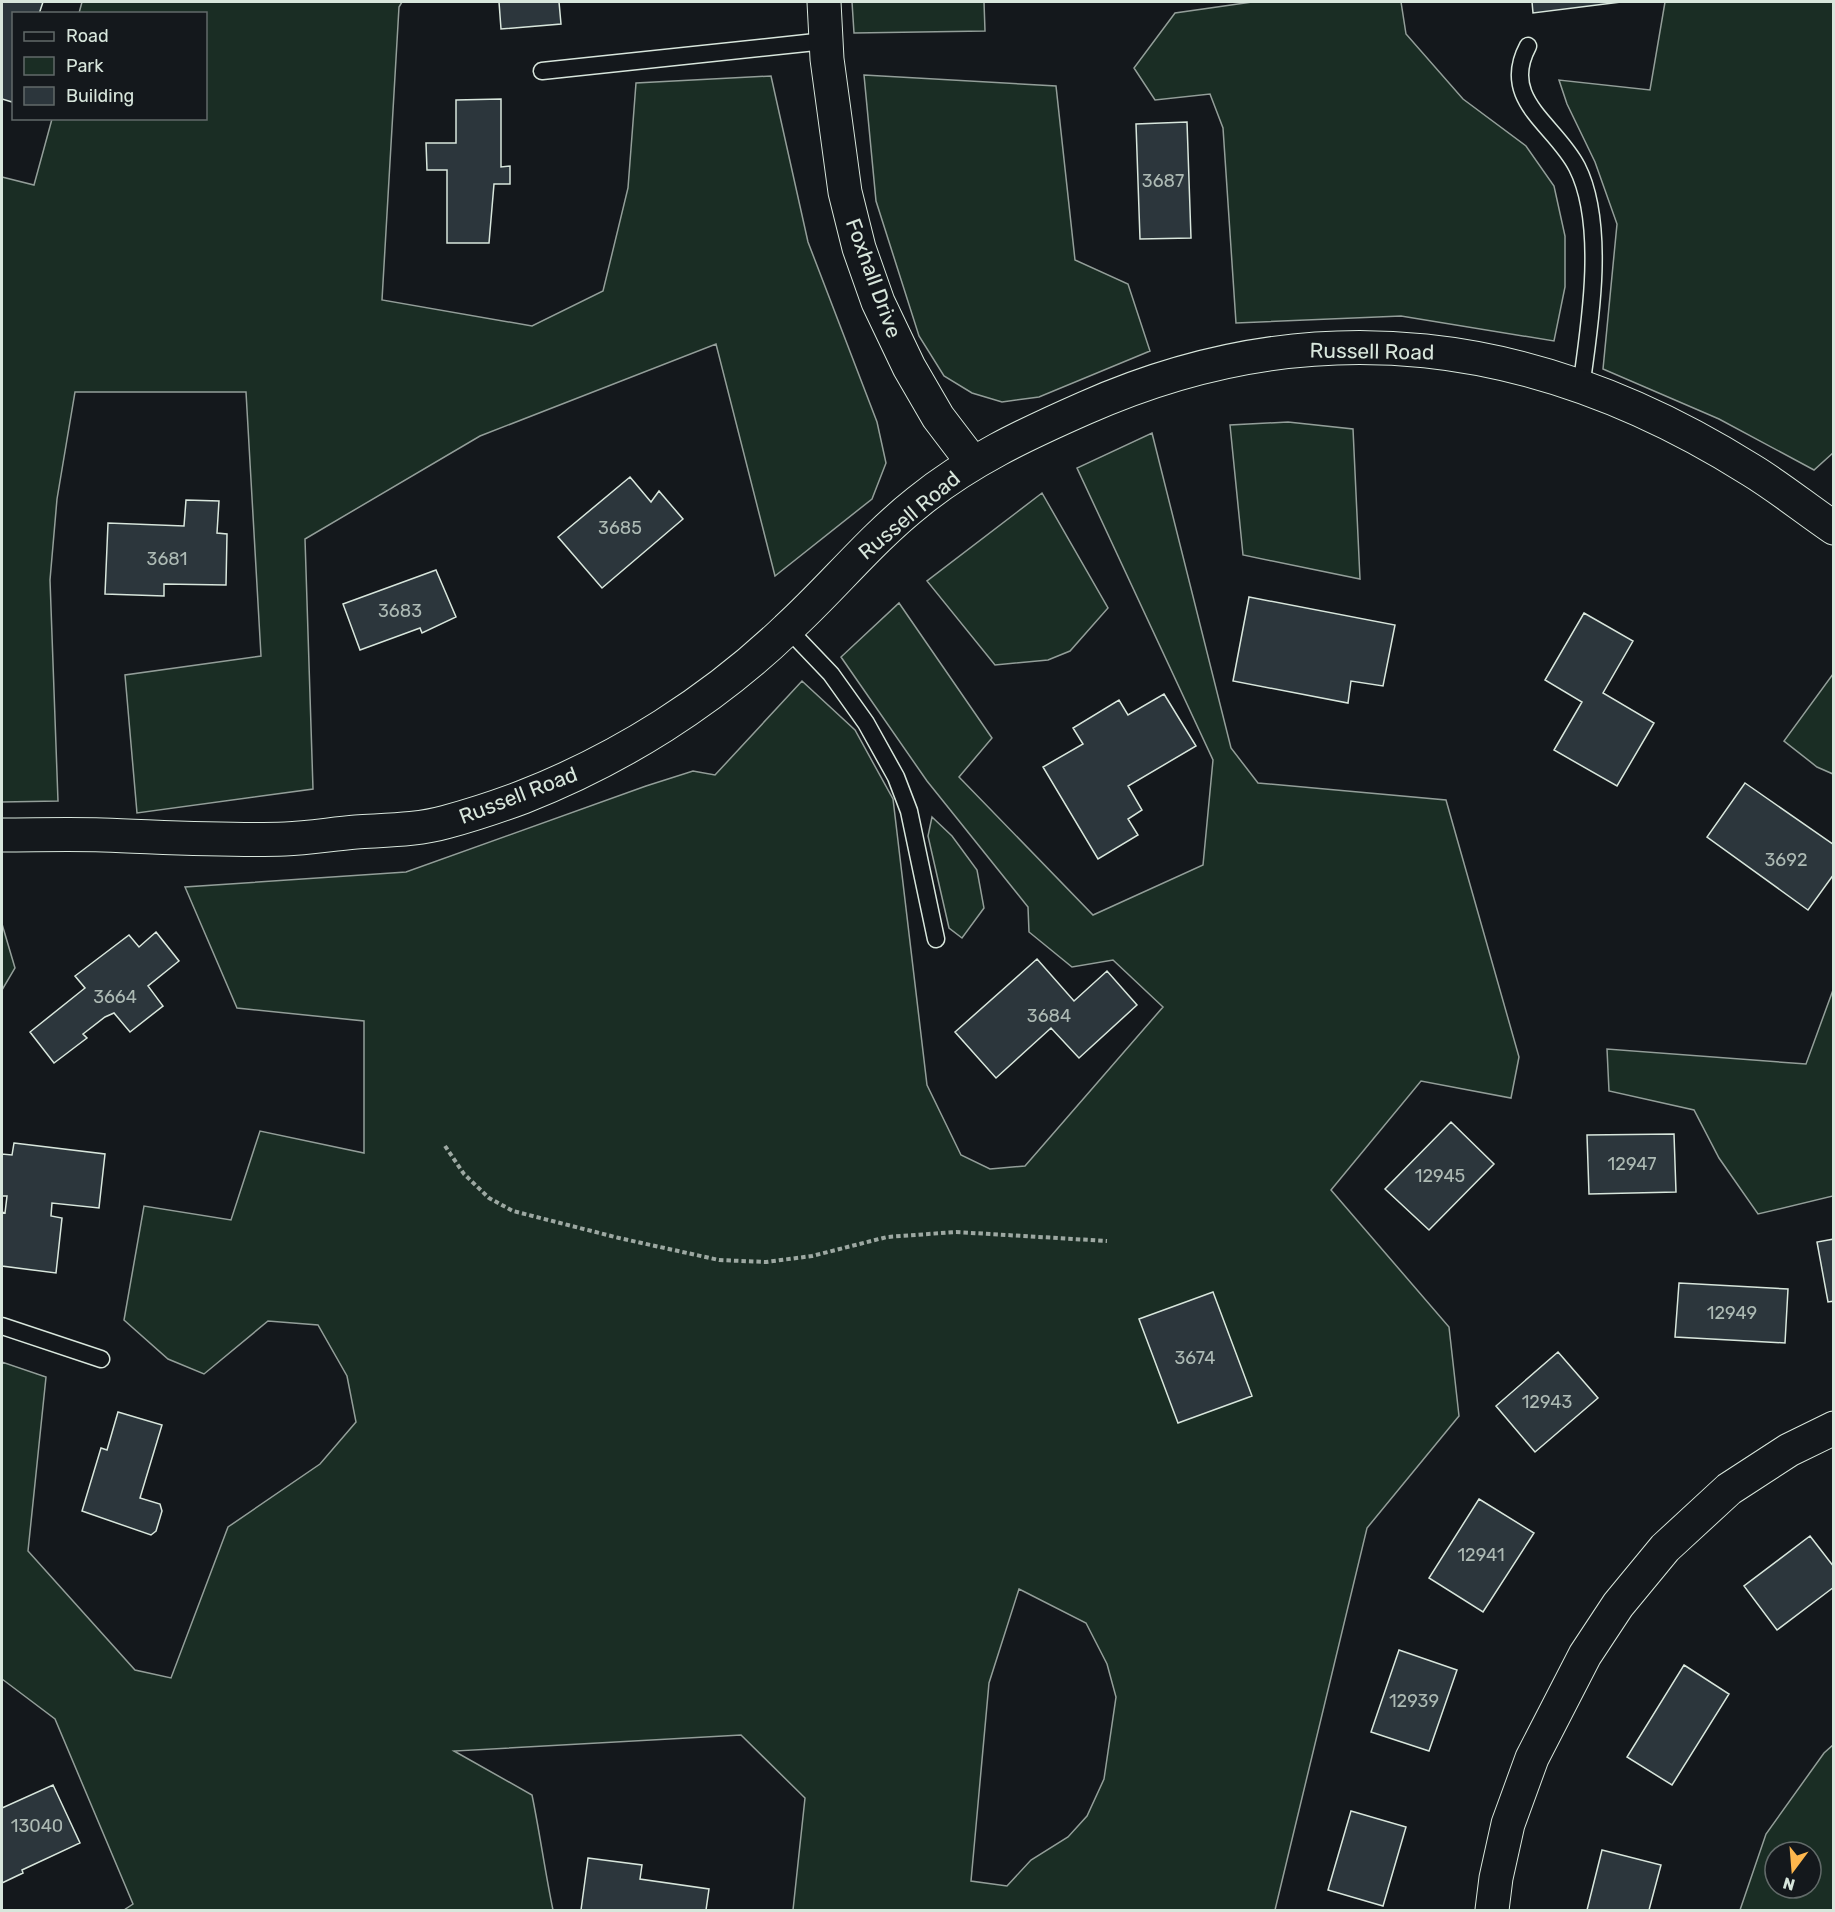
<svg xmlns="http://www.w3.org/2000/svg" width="1835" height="1912" viewBox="0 0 1835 1912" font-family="Rubik,sans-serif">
<rect width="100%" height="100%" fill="#14181c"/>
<path fill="#1a2d24" stroke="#939e99" stroke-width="1.5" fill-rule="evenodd" d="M82,2h320l-3,5 -17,293 150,26 71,-35 25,-103 8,-105 135,-7 37,166 69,180 9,41 -14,36 -97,77 -59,-232 -236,92 -175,103 8,250 -176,24 -12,-138 136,-19 -15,-264h-171l-18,107 -7,81 8,221 -56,1v-625l32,8 18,-66 154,-1v-104l-127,-1z
M852,2h132l1,29 -131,2z
M1252,2h149l5,32 57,65 63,47 28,40 11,50v51l-11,54 -153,-25 -165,7 -13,-195 -13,-34 -55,6 -21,-32 41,-55z
M1665,2h168l1,450 -20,18 -95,-51 -116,-50 14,-145 -22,-62 -28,-58 -8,-24 91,10z
M864,75l192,11 19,174 53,24 22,67 -111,46 -37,5 -30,-9 -28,-17 -25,-40 -43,-135z
M1288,422l65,7 7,150 -117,-24 -13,-130z
M1152,433l79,315 27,35 188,17 73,257 -8,41 -90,-17 -90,109 118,137 10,89 -92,112 -92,382h-482l12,-112 -64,-63 -287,16 78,44c8,39 13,77 21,115h-429l9,-6 -78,-185 -53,-40v-317l44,15 -18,174 107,119 36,8 57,-151 92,-63 36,-42 -9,-46 -29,-51 -50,-4 -64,53 -36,-15 -44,-39 20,-114 87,14 29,-89 104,22v-132l-127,-13 -52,-121 221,-15 240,-86 47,-15 22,4 87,-94 53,49 38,69 34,286 34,70 29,14 35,-3 138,-159 -50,-47 -41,7 -43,-35 -1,-25 -101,-126 -86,-124 58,-54 93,135 -33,39 134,138 110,-50 10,-105 -136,-292zM1019,1589l67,34 21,41 9,33 -12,82 -17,37 -19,21 -37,23 -24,26 -36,-5 18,-198z
M1042,493l66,115 -38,43 -22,9 -53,5 -68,-84z
M1833,674v100l-16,-7 -33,-26z
M932,817l20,19 25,34 7,38 -22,30 -13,-10 -21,-92z
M2,924l13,44 -13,22z
M1833,990v206l-75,18 -39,-56 -25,-48 -85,-19 -2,-42 199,15z
M1833,1745v165h-93l26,-76 58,-81zM1775,1852h36v36h-36z"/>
<path fill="#2c363c" stroke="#d8e6dc" stroke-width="1.5" d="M2,2h41l-4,12h-25v82l-2,6 -10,-3z
M499,2h60l2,22 -60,5z
M1532,2h89l-88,11z
M501,99v68l9,-1v18h-16l-5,59h-42v-73h-20l-1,-27h30v-43z
M1187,122l4,116 -51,1 -4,-115z
M630,477l21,25 8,-11 24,28 -81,69 -44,-51z
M186,500l33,1 -2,32 10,1 -1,51 -62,-1v12l-59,-2 3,-71 76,3z
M436,570l20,47 -34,16 -2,-5 -60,22 -17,-46z
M1249,597l146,28 -12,61 -32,-5 -3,22 -115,-22z
M1584,613l49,28 -30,52 51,30 -37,63 -63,-36 28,-48 -37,-22z
M1164,694l32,52 -68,40 14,24 -14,9 10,16 -40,24 -55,-92 40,-23 -10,-16 46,-28 9,15z
M1745,783l89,62v29l-26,36 -101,-73z
M156,932l23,29 -31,25 15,20 -33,26 -16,-19 -9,4 -22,17 4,4 -33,25 -24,-31 55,-44 -10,-12 54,-41 10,12z
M1037,959l37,42 33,-30 30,34 -58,53 -28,-30 -55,50 -41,-46z
M1451,1122l43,42 -65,66 -44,-41z
M1674,1134l2,58 -87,2 -2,-59z
M14,1143l91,11 -6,54 -47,-5 -1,13 11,2 -6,55 -54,-7v-54l3,1 2,-17h-5v-42l10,1z
M1834,1239v62l-6,1 -11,-60z
M1679,1283l109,6 -3,54 -110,-6z
M1213,1292l39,104 -74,27 -39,-104z
M1558,1352l40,46 -63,54 -39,-46z
M118,1412l44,13 -22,73 20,6 2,7 -6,20 -5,4 -69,-24 19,-63 6,2z
M1479,1499l55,34 -51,79 -54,-34z
M1810,1536l24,31v20l-57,43 -33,-44z
M1399,1650l58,20 -28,81 -58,-19z
M1684,1665l45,29 -57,91 -45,-28z
M53,1785l27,58 -58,27 1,3 -21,10v-75z
M1351,1811l55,16 -23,79 -55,-16z
M1602,1850l59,15 -12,45h-62z
M588,1858l54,7 -2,14 69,10 -3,21h-125z"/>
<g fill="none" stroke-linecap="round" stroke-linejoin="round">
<defs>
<path id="service" d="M1528,46c-29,54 27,78 49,121 29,57 13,158 4,220
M542,71l283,-30
M788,629l43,45 35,49 30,54 13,34 27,128
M2,1326l99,33"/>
<path id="minor" d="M824,2l3,57 18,133 14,56 19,54 31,65 29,50 35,46
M2,835c33,0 67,-1 101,0 60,2 122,6 182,4 24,-1 47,-5 71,-7 30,-2 62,-2 90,-10 26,-7 53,-16 77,-25 97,-38 189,-96 264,-168 45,-41 83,-89 131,-127 50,-41 108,-68 167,-94 230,-102 455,-71 666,62 28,17 55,39 83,58
M1492,1910l4,-32 12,-54 24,-66 53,-103 33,-50 47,-57 64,-59 60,-39 45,-22"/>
</defs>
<use href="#service" stroke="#d8e6dc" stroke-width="19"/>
<use href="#minor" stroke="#d8e6dc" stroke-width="35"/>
<path stroke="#9da8a2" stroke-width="4" stroke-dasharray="4.5 3" stroke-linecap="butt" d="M445,1146l19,28 25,24 24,13 106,27 100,22 47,2 46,-6 75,-19 69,-5 151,9"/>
<use href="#service" stroke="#14181c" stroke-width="16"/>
<use href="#minor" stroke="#14181c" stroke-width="33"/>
</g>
<g text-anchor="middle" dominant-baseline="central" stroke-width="4.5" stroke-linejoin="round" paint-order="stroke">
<g font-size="18" fill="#adbab4">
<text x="1163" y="181">3687</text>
<text x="620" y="528">3685</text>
<text x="167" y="559">3681</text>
<text x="400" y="611">3683</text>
<text x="1786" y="860">3692</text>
<text x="115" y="997">3664</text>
<text x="1049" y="1016">3684</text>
<text x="1632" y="1164">12947</text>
<text x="1440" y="1176">12945</text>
<text x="1732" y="1313">12949</text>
<text x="1195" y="1358">3674</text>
<text x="1547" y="1402">12943</text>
<text x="1481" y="1555">12941</text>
<text x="1414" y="1701">12939</text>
<text x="37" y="1826">13040</text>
</g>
<g font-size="21" fill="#d8e6dc" stroke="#14181c">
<text transform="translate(874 278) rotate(70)">Foxhall Drive</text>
<text transform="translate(1372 351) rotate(1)">Russell Road</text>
<text transform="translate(909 515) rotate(-40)">Russell Road</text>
<text transform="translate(518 795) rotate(-21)">Russell Road</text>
</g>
</g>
<rect width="1835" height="1912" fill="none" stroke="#d8e6dc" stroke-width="6"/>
<rect x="12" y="12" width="195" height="108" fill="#14181c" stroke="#626a69" stroke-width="1.5"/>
<rect x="24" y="32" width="30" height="9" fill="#14181c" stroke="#626a69" stroke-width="1.5"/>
<text x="66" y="42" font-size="18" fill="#d8e6dc">Road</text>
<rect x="24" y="57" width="30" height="18" fill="#1a2d24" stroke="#626a69" stroke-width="1.5"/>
<text x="66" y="72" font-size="18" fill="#d8e6dc">Park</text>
<rect x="24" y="87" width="30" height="18" fill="#2c363c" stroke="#626a69" stroke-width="1.5"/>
<text x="66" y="102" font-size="18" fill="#d8e6dc">Building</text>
<g transform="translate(1793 1870) rotate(196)"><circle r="28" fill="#14181c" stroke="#626a69" stroke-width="1.5"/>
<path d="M0-4.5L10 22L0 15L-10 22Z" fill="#ffb74d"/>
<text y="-9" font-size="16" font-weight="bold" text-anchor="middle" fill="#d8e6dc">N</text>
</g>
</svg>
